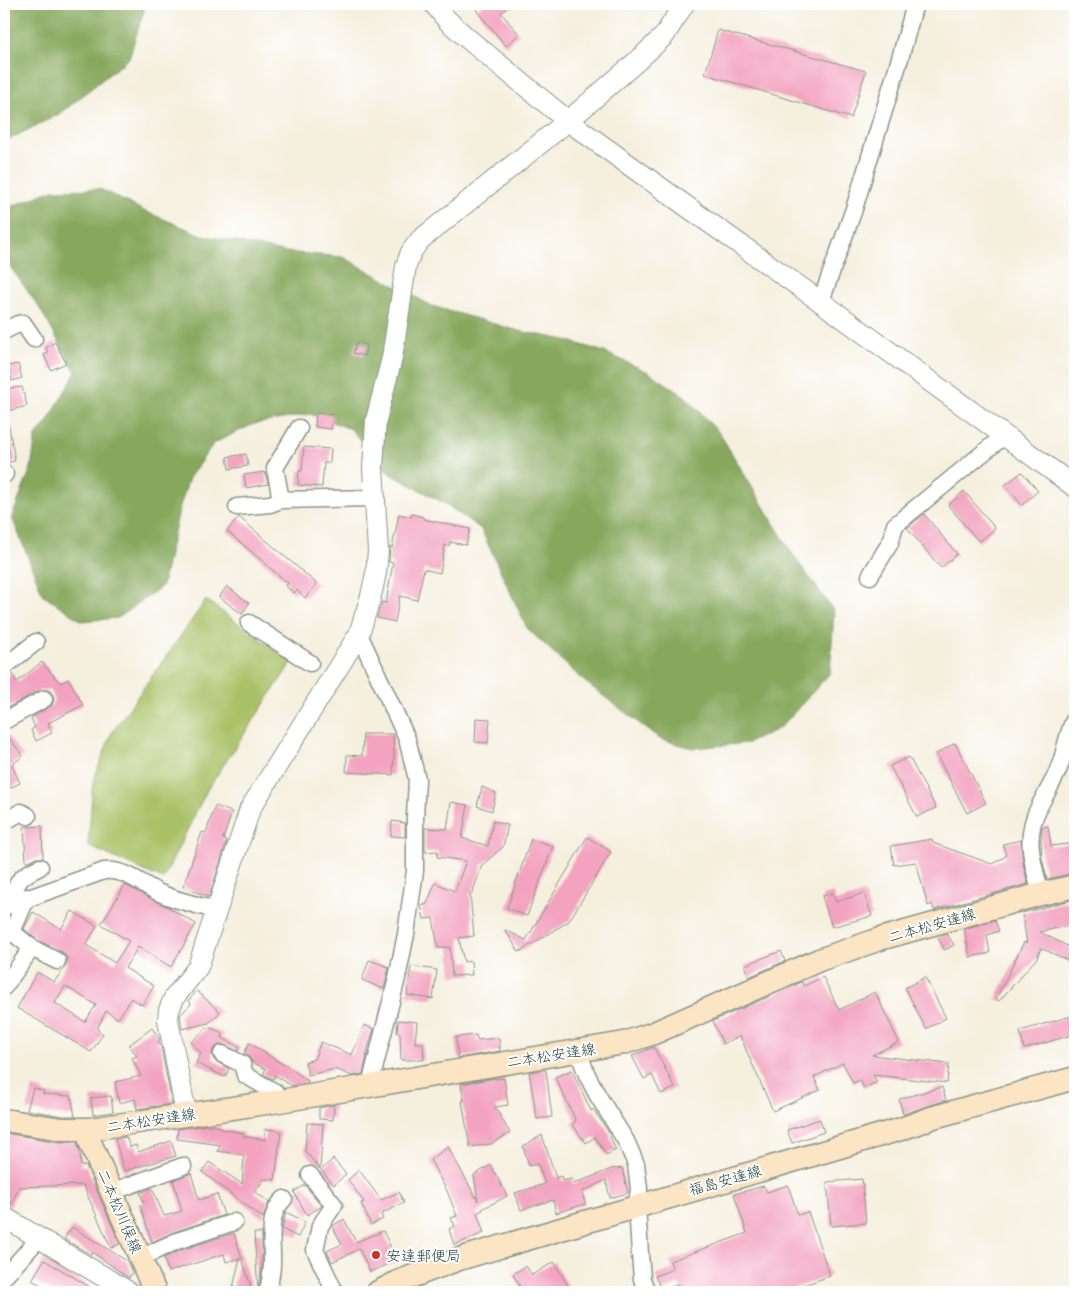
<svg xmlns="http://www.w3.org/2000/svg" width="1079" height="1296" viewBox="0 0 1079 1296" font-family="'Patrick Hand','Klee One',sans-serif">
<rect width="100%" height="100%" fill="#fff"/>
<filter id="ink" filterUnits="userSpaceOnUse"><feTurbulence type="fractalNoise" baseFrequency=".02" numOctaves="2"/><feDisplacementMap in="SourceGraphic" scale="10" xChannelSelector="R" yChannelSelector="G"/><feConvolveMatrix kernelMatrix="1 2 1 2 8 2 1 2 1" color-interpolation-filters="sRGB"/></filter>
<filter id="wash" filterUnits="userSpaceOnUse"><feTurbulence type="fractalNoise" baseFrequency=".0096" numOctaves="4" result="noise"/><feDisplacementMap in="SourceGraphic" scale="20" xChannelSelector="R" yChannelSelector="G"/><feGaussianBlur stdDeviation="1.12" result="paint"/><feColorMatrix in="noise" values="0 0 0 0 0 0 0 0 0 0 0 0 0 0 0 0 0 1.4 0 .05"/><feComposite in="paint" operator="in"/></filter>
<g filter="url(#wash)">
<rect width="100%" height="100%" fill="#f5efde"/>
<path fill="#a9c166" stroke="#647f4d" d="M206,600l86,62 -85,128 -44,89 -75,-33 5,-64 18,-48z"/>
<path fill="#86a75b" stroke="#527248" d="M4,4h142l-17,54 -68,55 -57,29z
M100,189l44,22 58,24 82,17 59,5 89,49 87,25 47,9 38,12 44,20 37,24 35,38 73,121 41,56 -4,62 -50,55 -32,15 -55,5 -33,-9 -76,-58 -57,-53 -46,-99 -37,-26 -55,-30 -38,-44 -41,-15 -56,10 -40,19 -25,35 -9,28 -18,80 -44,32 -36,3 -39,-26 -31,-78 19,-49 5,-32 12,-15 28,-49 -37,-65 -35,-49v-36l6,-15 43,-17z"/>
<g id="blocks">
<path fill="#f3a3c0" fill-rule="evenodd" d="M483,4h29l-11,9 18,21 -13,12 -30,-36z
M718,30l148,41 -15,47 -146,-44z
M55,342l11,21 -15,7 -7,-15 4,-2 -2,-5z
M357,342l10,3 -3,11 -11,-3z
M18,364l4,14 -10,3 -4,-15z
M22,387l5,19 -23,6v-23z
M316,413l17,2 -2,14 -16,-2z
M9,426l6,35 -11,2v-36z
M304,447l27,2 -1,14h-6l-2,24 -24,-2 1,-14h3z
M246,454l2,12 -19,3 -2,-12z
M265,472l3,12 -22,4 -2,-13z
M1022,472l16,19 -16,14 -17,-20z
M964,491l31,37 -16,14 -31,-37z
M399,514l12,3 1,-3 11,3v2l47,10 -4,16 -16,-3 -1,4 -4,-1 -5,28 -16,-4 -7,31 -17,-4 -5,26 -18,-4 5,-16 4,1 7,-40 -4,-1 1,-15 2,1z
M924,514l33,40 -16,14 -34,-40z
M239,517l78,67 -12,14 -8,-8 -3,3 -8,-7 2,-3 -61,-52z
M227,586l22,17 -7,11 -23,-17z
M42,662l18,21 9,-4 14,26 -35,18 4,10 -16,8 -5,-11 4,-3 -4,-9 21,-13 2,-5 -1,-5 -4,-5h-9l-31,17 -5,-9v-21l8,-4 5,9z
M476,718l14,1 -2,24 -13,-1z
M4,731l19,25 -11,9 8,18 -16,8z
M363,734h30l1,21 -1,20 -47,-3 1,-17 15,1z
M955,743l31,60 -19,10 -31,-59z
M909,757l27,51 -19,9 -27,-51z
M482,787l14,6 -4,18 -15,-5z
M451,802l17,3 -6,33 26,8 5,-25 15,4 -5,22 -21,18 -10,29 -2,-1 4,43 -15,2 5,24 7,-1 1,14 -20,1 -2,-29 -12,1 -5,-30 -9,1 -3,-13 6,-2 8,-21 20,8 11,-30 -29,-4 1,-6 -13,1v-24l22,1z
M215,806l17,6 -9,27 4,2 -18,56 -26,-10 19,-55 4,1z
M392,821l13,2v14l-14,-1z
M42,826l1,32h-7l-10,4 -2,-35z
M1048,826l3,20 24,-3v30l-28,6 -5,-20 -1,-19 1,-13z
M587,837l24,15 -42,69 -50,31 -14,-22 21,10z
M531,839l22,7 -26,70 -20,-8z
M932,839l1,4 59,21 14,-8 -3,-12 18,-4 2,23 5,21 -94,26 -2,-6 -4,2 -12,-44 -22,3 -3,-19z
M125,885l43,22 28,17 -25,43 -33,-20 -13,21 29,18 -12,19 -11,-7 -13,21 -12,-8 -9,18 6,5 -12,18 -74,-44 20,-36 17,10 12,-16 2,-7 -6,-7 -25,-12 -13,-11 9,-17 28,17 11,-18 25,15 -11,19 29,18 14,-22 -28,-17zM65,986l31,19 -11,17 -30,-19z
M833,893l3,9 28,-9 8,23 -40,11 -10,-31z
M1075,899v25l-35,8 35,18v14l-34,-16 -4,10 -38,43 -3,-2 28,-57 3,1 -3,-18 1,-2h-1l-2,-10z
M995,920l4,11 -12,4 3,18 -20,4 -6,-28z
M947,934l7,11 -9,5 -7,-12z
M781,951l4,10 -36,16 -4,-12z
M369,960l20,7 -5,22 -22,-9z
M411,966l26,4 -4,29 -26,-4z
M823,977l16,33 36,-18 24,50 -27,13 77,9 -2,19 -74,-8 4,7 -13,6 -4,-8 -7,3 -10,-20 -29,14 6,13 -47,21 -33,-75 -17,8 -10,-23 89,-39 2,4z
M925,977l21,41 -20,11 -21,-41z
M197,991l23,21 -11,11 -27,6 -2,-14 11,-11 -2,-4z
M1075,1015v19l-51,15 -4,-18z
M398,1020l19,2 -2,21h8l1,17h-23l-1,-27h-3z
M364,1025l10,4 -8,27h1l-4,18 -11,2 -17,-7 -27,6 -3,-13 9,-3 7,-17 31,13z
M208,1027l15,6 -1,5 18,9 -2,4 -17,-7 -8,5 -1,5 2,6 15,9 -4,8 -29,-14 5,-10 -10,-11z
M152,1028l8,11 -2,3 3,4 11,58 -35,5 -2,-10 -16,4 -4,-21 26,-6 -9,-18 5,-2 -8,-11z
M476,1035l1,5 22,-2 1,13 -42,7 -2,-21z
M249,1043l35,22v-1l23,16 1,3 -16,3 -17,-11 -2,4 -10,-5 3,-5 -14,-7 -3,-5 -5,-3z
M654,1047l21,41 -14,6 -9,-19 -8,4 -12,-23z
M546,1070l6,47 -15,2 -8,-47z
M572,1070l19,41 2,-2 11,16 7,11 -1,1 6,13 -10,5 -11,-18 -9,6 -14,-19 4,-3 -21,-44z
M496,1078v1l8,-1 4,27 -13,2 15,26 -19,11 -21,3 -8,-46h2l-3,-17z
M942,1087l4,13 -43,14 -4,-15z
M33,1088l11,3 -1,3 28,2 4,20h-12l-36,-6z
M111,1096l2,16 -20,3 -2,-17z
M334,1105l-1,15 -14,-1v-11z
M820,1119l4,13 -32,11 -5,-13z
M307,1123l16,1 -3,45 -15,-18z
M206,1125l15,2v2l22,4v3l22,4v-11l16,2 -6,49 -11,-1 -9,13 14,10 -6,16 -61,-46 7,-10 33,22 2,-29 -27,-4 4,-6 -44,-6 1,-10z
M4,1133l56,9h17l3,11 1,13h5l34,78 -9,4 -28,-63 -64,2 -9,20 -6,-2z
M542,1135l14,43 5,-2 1,5 10,-2 1,5 41,-16 1,1 7,-1 6,25 -18,5 -4,-18 -24,12 3,12 -29,9 -3,-13 -32,10 -6,-17 30,-9 -7,-20 -9,2 -6,-20z
M126,1137l4,10 6,-2 2,7 33,-11 5,15 -52,15 -9,-32z
M448,1147l30,54 -4,-26 17,-10 16,31 -25,13 1,1 -6,3 7,20 -30,12 -5,-16 6,-3 -4,-8 6,-2 -10,-25 -17,-31z
M333,1159l13,15 -12,11 -13,-15z
M359,1170l22,30 18,-8 5,11 -23,11 2,5 -12,6 -10,-22 3,-1 -16,-22z
M191,1173l8,27 18,-6 7,21 -50,17 -22,10 -12,-37 4,-2 -4,-10 12,-5 12,28 18,-5 -9,-31z
M862,1179l4,44 -35,3 -4,-44z
M305,1185l17,21 -15,9 -13,-23z
M788,1185l10,30 10,-3 22,64 -38,13 -16,3h-94l-3,-8 -17,7 -7,-15 18,-7 -3,-8 77,-28 -13,-39 30,-8 3,6z
M286,1212l19,10 -7,15 -16,-8z
M344,1219l12,23 27,-11 14,29 -27,12 -11,-23 -27,13 -5,-11 15,-7 -10,-18z
M72,1227l55,34 5,12 -3,5 -37,-26 -1,3 -27,-16z
M234,1233l17,54 -1,5h-18l8,-34 -14,4 -2,-8 -56,18 -4,-14 17,-8z
M254,1233h8v34l-4,22z
M44,1260l28,16 26,16h-45l-21,-12z
M554,1262l18,30h-49l-10,-18 13,-8 6,9z"/>
</g>
</g>
<g filter="url(#ink)">
<use href="#blocks" fill-opacity="0" stroke="#8a9689" stroke-width="1"/>
<g fill="none" stroke-linecap="round" stroke-linejoin="round">
<defs>
<path id="minor" d="M821,301l33,-92 47,-154 14,-51
M4,331l14,-7 5,-1 11,16
M4,475l1,-1
M281,500l-6,-32 24,-40
M237,507l33,-3 11,-4 93,-2
M870,576l20,-33 5,-18 110,-90
M249,623l61,40
M359,634l48,105 10,40 -2,38v54l-9,63 -9,44 -27,107
M4,667l32,-25
M4,718l2,2 38,-21
M4,822l17,-10 7,4
M1041,894c-8,-31 -18,-56 -2,-87 7,-14 16,-27 21,-42 6,-16 7,-32 15,-47
M27,897l-15,35 20,16 25,13
M13,903c2,-22 7,-27 27,-36
M4,907l100,-36c21,-3 38,14 56,22 17,8 37,12 56,17
M4,987l28,-39
M578,1051l9,24 11,21 28,45 10,23 3,25 -2,16 3,49 2,25 5,13
M222,1054l20,10 3,11 30,17 5,9
M310,1175l24,30 -14,21 -5,24 20,42
M111,1192l72,-26
M140,1258l37,-17 57,-19
M6,1275l34,-38
M268,1292c1,-9 4,-18 4,-28 1,-21 -6,-48 12,-65"/>
<path id="tertiary" d="M434,4l13,16 20,18 101,83 139,100 117,83 251,183
M186,1114l-18,-94 1,-10 5,-12 24,-31 52,-158 109,-175 12,-38 5,-23 2,-22 -5,-83 3,-48 16,-62 14,-92 5,-14 9,-12 148,-119 68,-59 28,-26 20,-32
M4,1217l125,75"/>
<path id="secondary" d="M4,1120l58,9h28l190,-28 344,-58 30,-10 165,-73 61,-21 161,-45 34,-8
M90,1129v13l65,150
M378,1292l22,-11 59,-22 442,-130 33,-12 141,-39"/>
</defs>
<use href="#minor" stroke="#8a9689" stroke-width="19"/>
<use href="#tertiary" stroke="#8a9689" stroke-width="22"/>
<use href="#secondary" stroke="#8a9689" stroke-width="25"/>
<use href="#minor" stroke="#fff" stroke-width="16"/>
<use href="#tertiary" stroke="#fff" stroke-width="20"/>
<use href="#secondary" stroke="#fce5c4" stroke-width="22"/>
</g>
</g>
<circle fill="#c8321e" stroke="#fff" stroke-width="2" cx="376" cy="1255" r="5"/>
<g text-anchor="middle" dominant-baseline="central" stroke-width="4" stroke-linejoin="round" paint-order="stroke">
<g font-size="15" fill="#1f3d34" stroke="#fff">
<text transform="translate(932 925) rotate(-16)">二本松安達線</text>
<text transform="translate(551 1055) rotate(-9)">二本松安達線</text>
<text transform="translate(151 1120) rotate(-9)">二本松安達線</text>
<text transform="translate(725 1180) rotate(-16)">福島安達線</text>
<text transform="translate(120 1211) rotate(67)">二本松川俣線</text>
</g>
<g font-size="15" fill="#1f3d34" stroke="#fff" text-anchor="start">
<text x="386" y="1255">安達郵便局</text>
</g>
</g>
<rect width="1079" height="1296" fill="none" stroke="#fff" stroke-width="20"/>
</svg>
